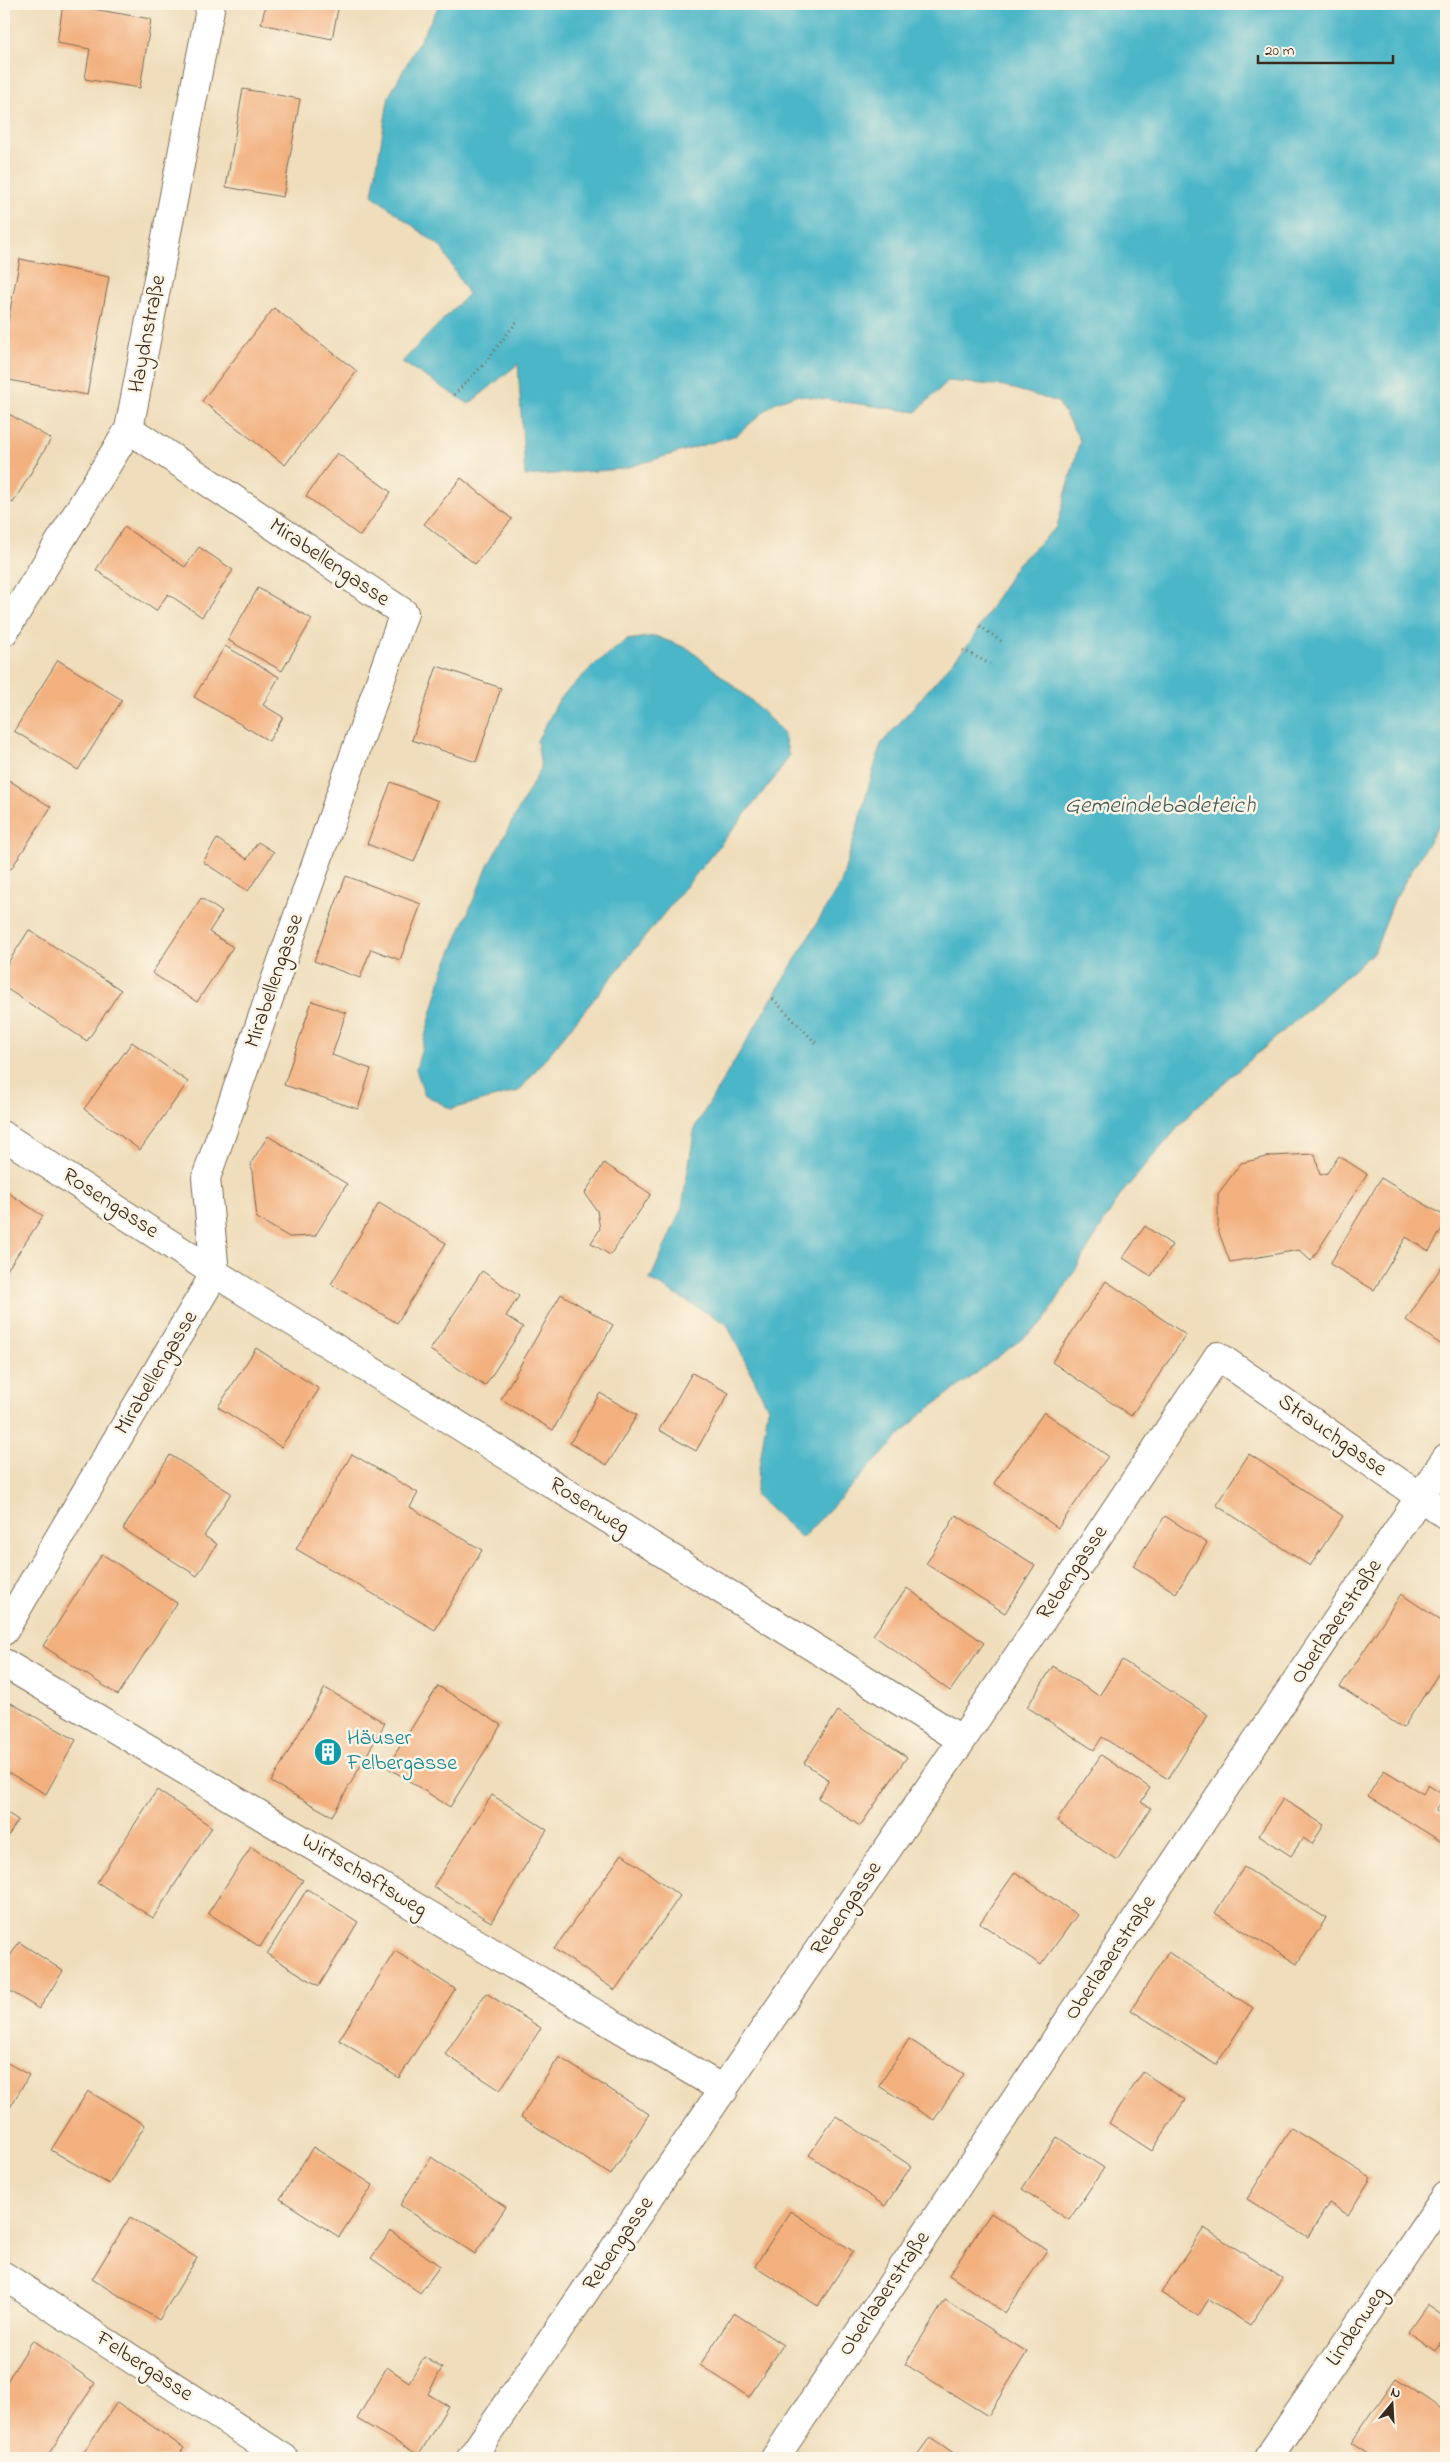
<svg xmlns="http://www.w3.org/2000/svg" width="1450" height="2462" viewBox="0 0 1450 2462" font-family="'Indie Flower',sans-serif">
<rect width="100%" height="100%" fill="#fcf5e5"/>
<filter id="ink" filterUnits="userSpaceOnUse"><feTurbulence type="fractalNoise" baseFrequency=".02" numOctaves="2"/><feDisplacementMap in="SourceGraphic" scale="10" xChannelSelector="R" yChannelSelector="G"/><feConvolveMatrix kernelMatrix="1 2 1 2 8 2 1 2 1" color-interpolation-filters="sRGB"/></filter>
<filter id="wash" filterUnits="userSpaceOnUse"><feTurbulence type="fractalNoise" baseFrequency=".0096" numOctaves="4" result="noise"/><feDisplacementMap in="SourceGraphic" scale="20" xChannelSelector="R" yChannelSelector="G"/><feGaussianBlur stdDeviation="1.12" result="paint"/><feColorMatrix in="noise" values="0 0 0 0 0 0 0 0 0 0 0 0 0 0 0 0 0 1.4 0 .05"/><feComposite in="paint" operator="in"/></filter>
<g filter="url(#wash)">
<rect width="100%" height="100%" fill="#efddbb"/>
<path fill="#4bb6c8" stroke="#437073" d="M440,4h1006v809l-52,87 -19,51 -182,159 -72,84 -78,129 -124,93 -117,122 -47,-43 13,-87 -41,-84 -77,-44 32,-73 13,-80 146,-244 40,-139 90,-103 46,-77 40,-37 23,-87 -22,-38 -54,-16 -56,-5 -32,31 -120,-17 -22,8 -37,32 -115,34 -97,7 -7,-112 -49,40 -67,-42 66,-68 -27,-47 -69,-52 17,-99z
M655,636l34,13 63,52 31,31 6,24 -12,19 -258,316 -68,18 -27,-15 -8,-25 27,-98 45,-105 53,-98 -4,-27 23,-43 34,-33 33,-25z"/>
<g id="blocks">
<path fill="#f2b07f" d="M63,4l88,15 -11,69 -55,-9 5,-30 -33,-6z
M266,4h73l-7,35 -71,-15z
M243,89l57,10 -17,98 -57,-10z
M20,259l89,18 -22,118 -83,-16v-38z
M274,308l83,63 -72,94 -83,-64z
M4,411l47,28 -38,64 -9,-5z
M337,453l54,39 -31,44 -54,-40z
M461,478l51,41 -37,45 -51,-40z
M124,527l61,40 14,-20 34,23 -31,47 -34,-23 -12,17 -60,-41z
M258,588l54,31 -30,52 -54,-31z
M225,646l54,31 -16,28 20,12 -14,24 -75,-44z
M58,660l64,40 -44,70 -64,-39z
M437,666l64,22 -25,74 -64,-22z
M4,777l47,30 -40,62 -7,-5z
M391,782l47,19 -24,61 -47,-18z
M217,839l30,20 11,-17 16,10 -26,39 -45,-29z
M346,876l75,28 -21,56 -29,-11 -11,29 -46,-17z
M201,898l21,14 -13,20 24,15 -36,55 -45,-29z
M29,930l92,60 -34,51 -83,-54v-18z
M312,1001l34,12 -14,42 39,14 -13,40 -74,-24z
M132,1042l56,40 -48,68 -56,-41z
M268,1136l79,48 -32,52 -26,1 -32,-19 -6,-55z
M1315,1154l5,21 7,-2 12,-17 28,18 -56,87 -12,-11 -69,12 -12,-32v-36l23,-31 30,-7z
M604,1163l47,31 -41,61 -19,-12 9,-14 -3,-18 -12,-18z
M1381,1178l65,39v5l-17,29 -23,-14 -32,53 -44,-26z
M4,1190l39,26 -38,57 -1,-1z
M379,1203l67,40 -49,80 -66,-39z
M1145,1226l27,19 -21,31 -28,-18z
M1446,1260v88l-40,-28z
M482,1271l37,25 -13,20 17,11 -38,59 -55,-36z
M1106,1281l80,54 -55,81 -79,-54z
M561,1294l52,31 -60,105 -52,-31z
M256,1348l63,41 -38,58 -63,-40z
M692,1373l37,20 -33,58 -37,-21z
M600,1393l37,22 -30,50 -37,-22z
M1044,1412l64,44 -50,72 -64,-45z
M352,1454l66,39 -8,14 72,43 -47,80 -139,-81z
M1249,1454l94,62 -33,50 -94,-61z
M170,1455l61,38 -27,43 13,8 -20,32 -74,-47z
M956,1515l79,50 -30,48 -79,-49z
M1165,1516l42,27 -31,50 -43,-27z
M102,1554l75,49 -59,92 -75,-49z
M907,1588l77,55 -34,48 -77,-56z
M1401,1594l45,30v38l-43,66 -63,-41z
M1122,1660l86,55 -40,64 -66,-42 -8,13 -67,-43 26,-41 46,30z
M438,1686l63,39 -51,82 -63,-40z
M325,1688l60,35 -53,93 -61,-34z
M11,1703l65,37 -30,54 -42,-24v-54z
M838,1711l69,46 -47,69 -42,-28 11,-18 -25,-17z
M1101,1755l49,33 -9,14 10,6 -34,52 -60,-39z
M1384,1770l39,24 5,-9 17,11 -9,15 10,6 -1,27 -77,-48z
M157,1790l55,37 -59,91 -56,-36z
M492,1795l55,35 -56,92 -58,-35z
M1283,1799l41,26 -12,19 -9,-6 -12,18 -32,-21z
M4,1811l14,9 -14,23z
M251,1847l52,33 -43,67 -52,-34z
M622,1854l58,42 -65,94 -61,-41z
M1244,1867l82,51 -29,46 -82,-51z
M1015,1872l62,43 -36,50 -61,-42z
M307,1889l51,33 -39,64 -52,-32z
M19,1942l44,29 -24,38 -35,-22v-21z
M395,1951l60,38 -56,89 -60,-38z
M1168,1952l85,56 -37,57 -85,-55z
M486,1993l55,35 -41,62 -55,-36z
M909,2039l55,35 -30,46 -55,-34z
M559,2057l90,57 -38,61 -90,-58z
M4,2061l25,14 -25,43z
M1143,2072l42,28 -33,51 -43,-28z
M88,2091l57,34 -36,59 -58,-34z
M836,2116l75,50 -26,40 -76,-51z
M1291,2128l80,50 -23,37 -19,-12 -21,34 -61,-38z
M1057,2137l47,31 -35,52 -47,-31z
M313,2147l60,38 -34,52 -59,-38z
M431,2157l75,50 -31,47 -75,-49z
M790,2211l63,40 -35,55 -63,-40z
M991,2213l56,37 -42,63 -56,-38z
M130,2217l67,41 -38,62 -67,-41z
M1204,2228l78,50 -32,47 -41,-26 -11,17 -37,-23z
M391,2231l49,35 -20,27 -49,-35z
M945,2300l82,52 -39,64 -83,-52z
M1427,2305l19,13v18l-10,15 -28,-19z
M734,2313l49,32 -34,52 -49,-32z
M33,2340l62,43 -49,75h-42v-72z
M424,2357l18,11 -14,26 20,12 -29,49 -62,-36 30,-52 22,15z
M1396,2378l50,34v46h-72l-23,-15z
M117,2402l67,46 -7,10h-97z
M930,2437l31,21h-46z"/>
</g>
</g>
<g filter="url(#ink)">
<use href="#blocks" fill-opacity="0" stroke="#7a6955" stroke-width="1"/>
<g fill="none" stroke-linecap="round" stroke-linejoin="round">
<defs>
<path id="minor" d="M4,632l125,-203 82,-425
M4,1136l211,137 747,467
M4,1631l211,-358 -9,-95 198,-565 -275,-184
M4,1663l720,427
M4,2276l280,182
M471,2458l491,-718 256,-384 228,159
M775,2458l671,-1000
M1268,2458l178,-262"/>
</defs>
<use href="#minor" stroke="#7a6955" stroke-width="30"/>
<path stroke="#7a6955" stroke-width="3" stroke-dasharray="1 4" stroke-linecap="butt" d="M454,395l29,-30 36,-46
M980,626l22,16
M963,650l27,14
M773,999l44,45"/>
<use href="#minor" stroke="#fff" stroke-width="28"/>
</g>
</g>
<defs>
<symbol id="building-disc" viewBox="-11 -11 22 22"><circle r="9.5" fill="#0f9aa8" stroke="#fcf5e5"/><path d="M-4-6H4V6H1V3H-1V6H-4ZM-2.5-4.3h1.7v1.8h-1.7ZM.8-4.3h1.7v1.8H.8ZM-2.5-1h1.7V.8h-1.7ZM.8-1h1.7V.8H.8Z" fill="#fff"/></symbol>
</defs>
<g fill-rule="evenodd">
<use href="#building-disc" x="312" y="1736" width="32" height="32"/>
</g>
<g text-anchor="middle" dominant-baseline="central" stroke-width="5" stroke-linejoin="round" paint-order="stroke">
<g font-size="22" fill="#3b2a1e" stroke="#fcf5e5">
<text transform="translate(148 334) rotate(-79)">Haydnstraße</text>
<text transform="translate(329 563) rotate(34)">Mirabellengasse</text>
<text transform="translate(275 981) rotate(-71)">Mirabellengasse</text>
<text transform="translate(110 1204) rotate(33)">Rosengasse</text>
<text transform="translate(157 1373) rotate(-59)">Mirabellengasse</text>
<text transform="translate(1332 1436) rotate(35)">Strauchgasse</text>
<text transform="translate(589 1507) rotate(32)">Rosenweg</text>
<text transform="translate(1073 1573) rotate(-56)">Rebengasse</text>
<text transform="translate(1337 1622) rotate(-56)">Oberlaaerstraße</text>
<text transform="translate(364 1876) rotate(31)">Wirtschaftsweg</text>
<text transform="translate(847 1909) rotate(-56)">Rebengasse</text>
<text transform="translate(1111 1958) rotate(-56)">Oberlaaerstraße</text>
<text transform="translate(619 2244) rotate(-56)">Rebengasse</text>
<text transform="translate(885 2294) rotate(-56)">Oberlaaerstraße</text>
<text transform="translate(1357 2327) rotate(-56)">Lindenweg</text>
<text transform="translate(144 2367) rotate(33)">Felbergasse</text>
</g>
<g font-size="22" fill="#0d838f" stroke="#fcf5e5" text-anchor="start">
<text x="347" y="1739">Häuser<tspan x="347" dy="25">Felbergasse</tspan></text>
</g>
<g font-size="24" font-style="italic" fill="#415b5a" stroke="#fcf5e5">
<text x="1160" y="806">Gemeindebadeteich</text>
</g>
</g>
<rect width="1450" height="2462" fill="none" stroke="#fcf5e5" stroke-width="20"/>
<g transform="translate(1392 2404) rotate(18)" stroke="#fcf5e5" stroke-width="4" paint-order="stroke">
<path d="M0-4L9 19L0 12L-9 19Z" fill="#3b2a1e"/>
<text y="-8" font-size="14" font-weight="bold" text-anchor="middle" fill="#3b2a1e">N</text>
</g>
<path d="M1258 55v8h135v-8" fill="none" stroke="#3b2a1e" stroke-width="2.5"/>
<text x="1265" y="55" font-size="15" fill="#3b2a1e" stroke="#fcf5e5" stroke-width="4" paint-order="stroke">20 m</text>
</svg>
